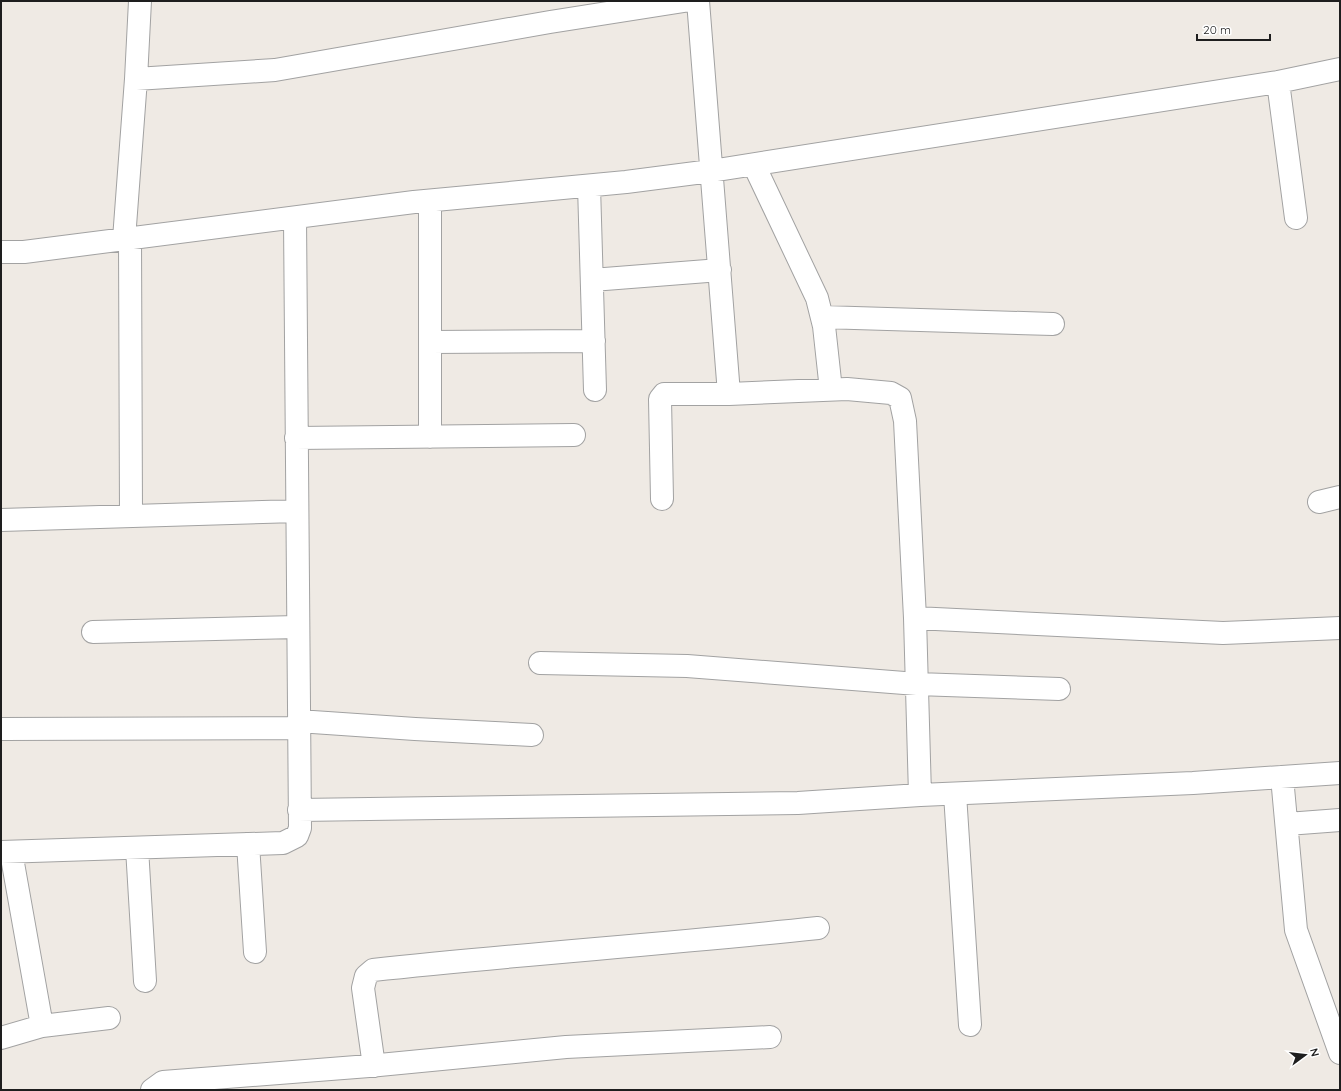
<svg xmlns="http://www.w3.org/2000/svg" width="1341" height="1091" viewBox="0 0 1341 1091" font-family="Quicksand,sans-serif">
<rect width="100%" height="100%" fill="#efeae4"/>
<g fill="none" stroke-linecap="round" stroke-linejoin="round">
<defs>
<path id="minor" d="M136,79l139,-9 275,-48 134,-21
M1278,82l18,136
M754,165l63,133 7,28 7,64
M589,186l6,204
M430,201v236
M130,238l1,278
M124,239l12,-160 4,-78
M1,252h23l390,-50 212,-20 85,-11 567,-89 62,-13
M592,280l128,-10
M822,317l231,7
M430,342l164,-1
M729,394l118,-5 44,4 9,5 5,23 10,197 5,177
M296,438l278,-3
M662,499l-2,-100 4,-5h65l-31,-393
M1319,502l21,-5
M1,520l296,-9
M915,618l308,15 117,-5
M93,632l204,-5
M540,663l147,3 230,18 142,5
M298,721l117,8 117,6
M1,729l297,-1
M1282,777l14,153 44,123
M955,794l15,231
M299,810l499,-7 122,-8 273,-12 147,-10
M1287,824l53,-4
M248,844l7,108
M137,848l8,133
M1,852l282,-9 14,-7 3,-8 -5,-610
M11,852l31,174
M1,1038l41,-12 67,-8
M374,1066l-11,-78 3,-12 7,-6c148,-16 297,-26 445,-42
M152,1090l11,-8 206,-16 197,-19 204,-10"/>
</defs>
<use href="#minor" stroke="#a2a2a2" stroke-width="24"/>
<use href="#minor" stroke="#fff" stroke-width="22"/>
</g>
<rect width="1341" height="1091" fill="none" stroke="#1e1e1e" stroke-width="4"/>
<g transform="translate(1305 1055) rotate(75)" stroke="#ffffff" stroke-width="3" paint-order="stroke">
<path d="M0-3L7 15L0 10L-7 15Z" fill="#1e1e1e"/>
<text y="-6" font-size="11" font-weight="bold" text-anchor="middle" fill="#1e1e1e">N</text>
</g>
<path d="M1197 34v6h73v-6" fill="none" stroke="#1e1e1e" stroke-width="2"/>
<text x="1203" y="34" font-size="12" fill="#1e1e1e" stroke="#ffffff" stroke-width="3" paint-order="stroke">20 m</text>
</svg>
